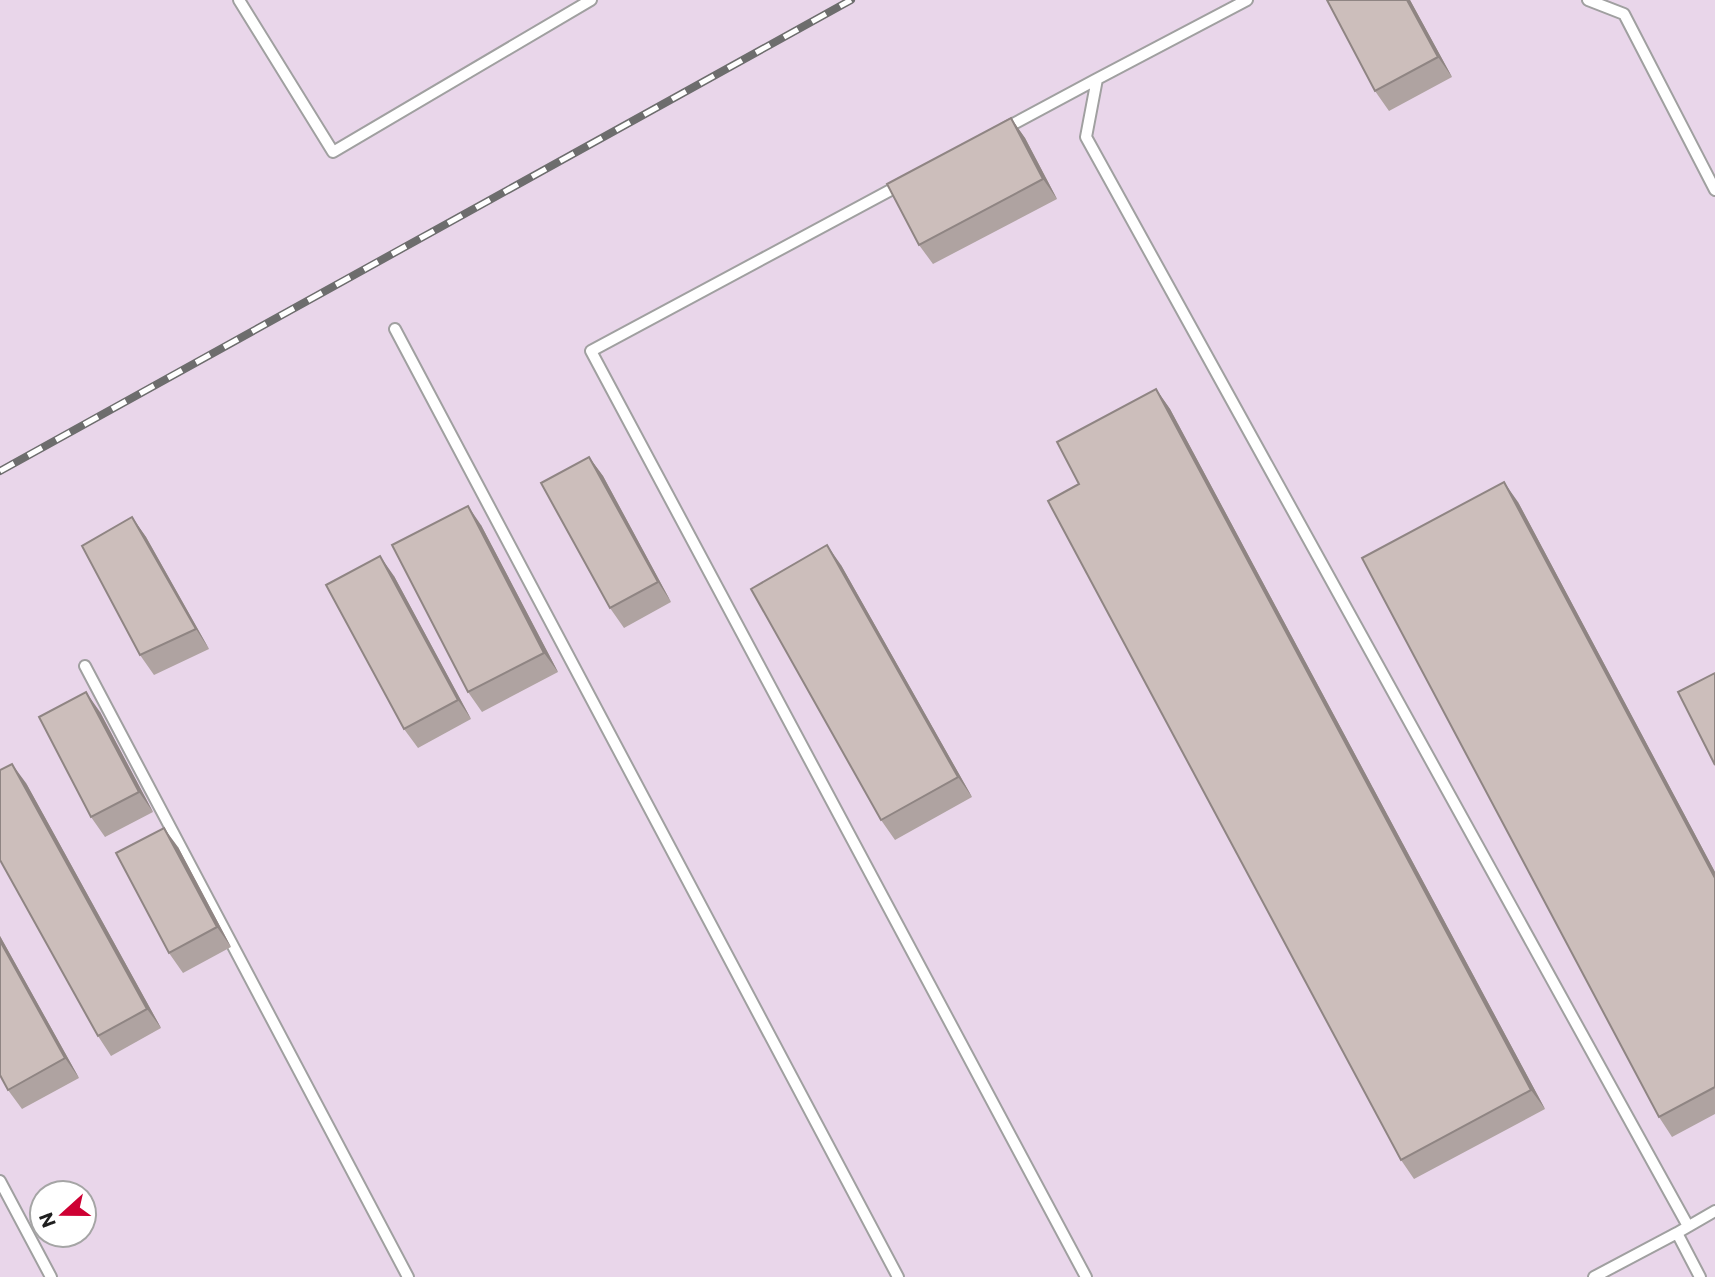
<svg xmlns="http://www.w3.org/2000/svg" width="1715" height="1277" viewBox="0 0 1715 1277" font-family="Commissioner,sans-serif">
<rect width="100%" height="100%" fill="#f0eae5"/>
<path fill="#e9d6ea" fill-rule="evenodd" d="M0,0h1715v1277h-1715zM42,1193h42v42h-42z"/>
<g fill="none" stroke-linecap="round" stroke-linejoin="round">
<defs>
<path id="service" d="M239,0l94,152 258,-152
M1247,0l-150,79 -11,58 602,1089
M1588,0l36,14 91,176
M1004,129l93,-50
M900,185l-309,166 495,926
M395,329l503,948
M85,666l323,611
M0,1181l51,96
M1594,1277l83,-44
M1700,1277l-23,-44 38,-22"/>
</defs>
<use href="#service" stroke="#a0a0a0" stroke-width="14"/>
<use href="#service" stroke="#fff" stroke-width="10"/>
<defs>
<path id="rail" d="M0,471l851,-471"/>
</defs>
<use href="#rail" stroke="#6d6d6d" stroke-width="8"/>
<use href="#rail" stroke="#fff" stroke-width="5" stroke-dasharray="16" stroke-linecap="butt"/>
</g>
<path fill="#afa3a1" d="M1327,0h83l42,77 -63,34 -14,-20z
M1011,118l14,20 32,61 -124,65 -14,-19z
M1156,389l14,20 375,700 -131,70 -13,-19 -322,-676z
M589,457l14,19 68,126 -47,26 -14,-20z
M1518,502l197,370v242l-43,23 -13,-20z
M132,517l14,20 63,112 -55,26 -14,-20z
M481,525l77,147 -76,40 -14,-20z
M841,565l131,232 -77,43 -14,-20z
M394,576l77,143 -53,29 -14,-19z
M100,712l53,100 -48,25 -14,-20z
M26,783l135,245 -50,28 -13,-20z
M178,847l53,100 -48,26 -14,-20z
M0,936l79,142 -57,31 -14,-19z"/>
<path fill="#8f8583" d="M1407,0h3l42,77 -14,-20z
M1011,118l14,20 32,61 -14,-20z
M1156,389l14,20 375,700 -14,-19z
M589,457l14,19 68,126 -13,-20z
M1504,482l14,20 197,370v6z
M468,506l13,19 77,147 -14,-19z
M132,517l14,20 63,112 -13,-20z
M827,545l14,20 131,232 -14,-20z
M380,556l14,20 77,143 -13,-19z
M86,692l14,20 53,100 -14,-20z
M12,764l14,19 135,245 -14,-19z
M164,828l14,19 53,100 -14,-20z
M0,936l79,142 -14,-20 -65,-117z"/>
<path fill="#ccbebb" stroke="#8f8583" stroke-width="2" d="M1327,0h80l31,57 -63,34z
M1011,118l32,61 -124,66 -32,-61z
M1156,389l375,701 -130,70 -353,-659 31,-17 -22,-42z
M589,457l69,125 -48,26 -69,-125z
M1504,482l211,396v209l-56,30 -297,-559z
M468,506l76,147 -76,39 -76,-147z
M132,517l64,112 -56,26 -58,-109z
M827,545l131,232 -77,43 -130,-231z
M380,556l78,144 -54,29 -78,-144z
M1715,673v92l-37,-73z
M86,692l53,100 -48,25 -52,-100z
M12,764l135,245 -49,27 -98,-176v-90z
M164,828l53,99 -48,26 -53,-100z
M0,941l65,117 -57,32 -8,-15z"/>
<g transform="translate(63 1214) rotate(249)"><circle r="33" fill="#ffffff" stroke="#a5a5a5" stroke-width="2"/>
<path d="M0-5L12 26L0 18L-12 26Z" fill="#ce0033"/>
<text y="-10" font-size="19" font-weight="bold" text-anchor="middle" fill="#1f1f1f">N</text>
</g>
</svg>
